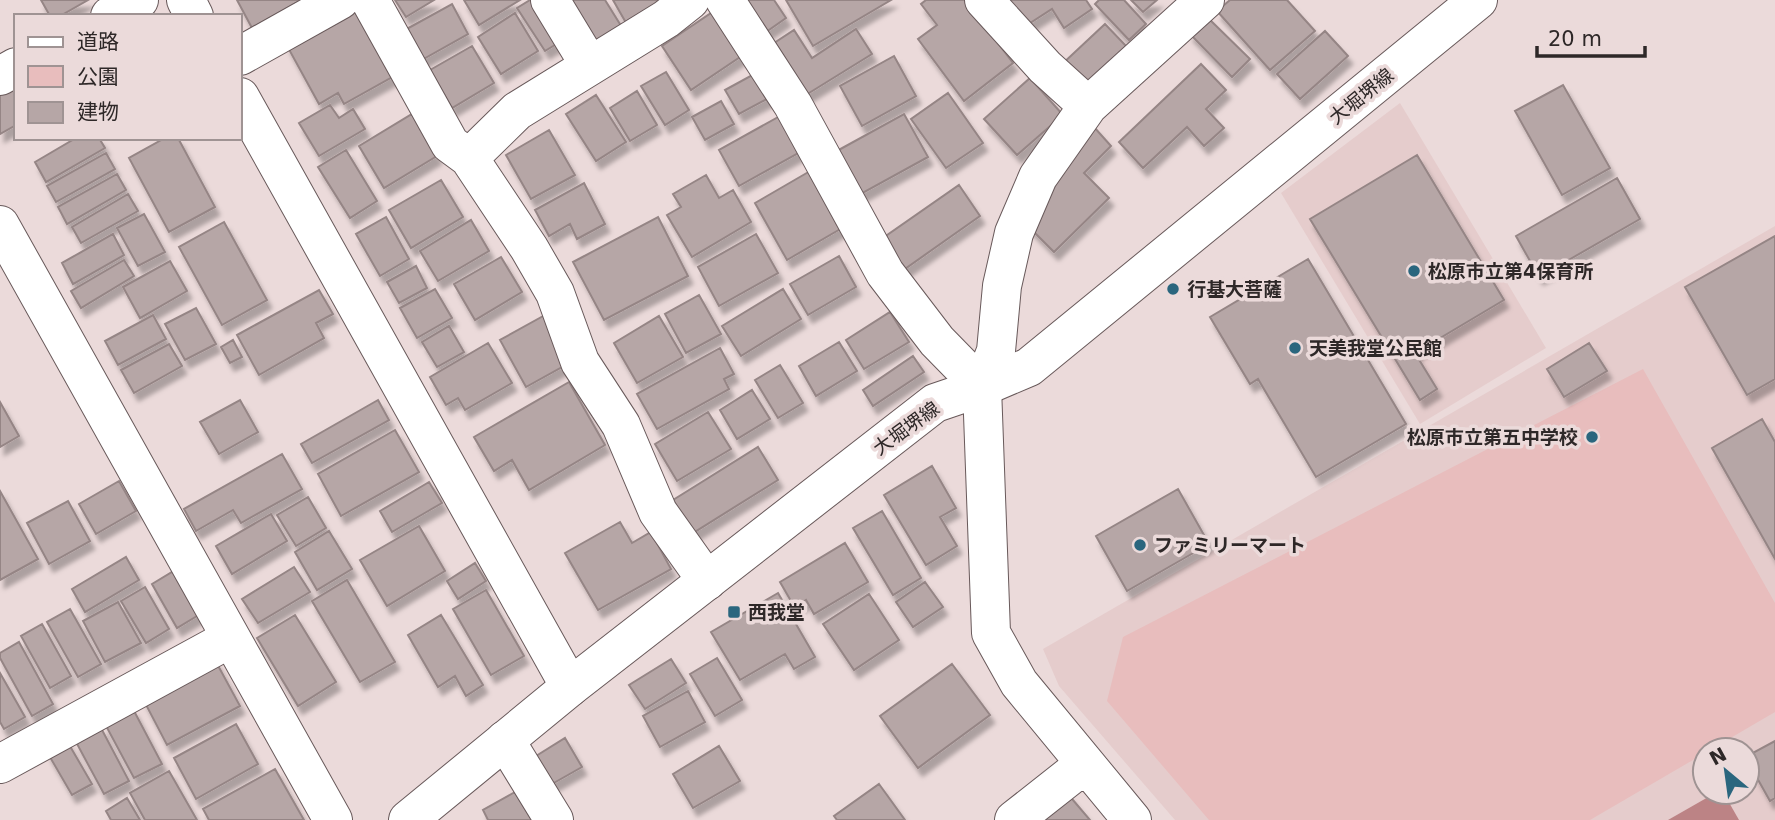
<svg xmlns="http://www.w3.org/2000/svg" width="1775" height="820" viewBox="0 0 1775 820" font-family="'DejaVu Sans','Noto Sans JP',sans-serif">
<defs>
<filter id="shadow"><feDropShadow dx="4.5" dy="8" stdDeviation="2" flood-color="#0004"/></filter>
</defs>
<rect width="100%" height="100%" fill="#ebdada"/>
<path fill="#e5cccc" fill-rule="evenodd" d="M1400,103l146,245 -126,76 -139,-231z
M1775,226v594h-600l-116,-134 -16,-37zM1705,750h42v42h-42z"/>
<path fill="#e8bdbd" d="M1643,369l132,234v109l-65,38h-5v3l-115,67h-381l-102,-119 16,-64z"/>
<path fill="#bc8385" d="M1717,792h6l16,28h-71z"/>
<path fill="#b6a6a6" stroke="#958585" stroke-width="2" filter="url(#shadow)" d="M41,0h47l-28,16h-10z
M237,0h64l-49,28z
M395,0h39l-28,17z
M464,0h56l-41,25z
M530,0h7l26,40 -18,11 -28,-43z
M571,0h34l18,29 -25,15z
M613,0h62l-46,28z
M745,0h29l12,18 -27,19z
M786,0h105l-78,46z
M926,0h39l48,63 -49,38 -46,-62 19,-14 -16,-21z
M1006,0h80l6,9 -28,19 -12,-19 -28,18z
M1099,0h25l22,24 -17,16 -34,-36z
M1131,0h26l-14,12z
M1230,0h57l28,31 -45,39 -53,-59z
M452,4l16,30 -48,27 -17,-30z
M355,6l39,70 -50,28 -6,-11 -19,11 -33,-60z
M717,9l29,44 -55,37 -29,-44z
M515,13l23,38 -37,23 -23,-37z
M1206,16l44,43 -18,18 -43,-44z
M1105,24l22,23 -45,42 -22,-23z
M856,29l16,25 -71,44 -33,-51 26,-17 18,28z
M1325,31l23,25 -48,43 -23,-25z
M472,46l22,37 -42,25 -22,-38z
M894,56l22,40 -54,30 -22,-40z
M1201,64l25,26 -20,19 18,19 -20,18 -17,-19 -44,41 -24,-26z
M765,68l13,25 -39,21 -14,-24z
M666,72l23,38 -24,15 -24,-39z
M1030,78l33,37 -46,40 -33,-36z
M16,83v42l-16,9v-46z
M1563,85l47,83 -48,27 -47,-84z
M637,91l20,34 -27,16 -20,-33z
M948,93l35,50 -37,25 -35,-49z
M596,95l30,47 -30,19 -30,-47z
M721,101l13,23 -29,16 -13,-23z
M330,105l9,13 14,-9 12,20 -46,27 -20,-33z
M789,111l20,36 -70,39 -20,-36z
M412,114l25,42 -53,32 -25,-42z
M904,114l24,43 -69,38 -24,-43z
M1094,127l17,19 -27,27 25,25 -55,54 -26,-26z
M549,130l26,45 -44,24 -25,-44z
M76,138h23l6,10 -59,34 -11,-20z
M165,138h13l37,69 -46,25 -40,-74z
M346,150l31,51 -27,17 -32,-51z
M106,153l9,16 -59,33 -9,-16z
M1417,155l87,145 -89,53 22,36 -17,11 -110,-181z
M817,167l32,57 -62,36 -32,-57z
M117,174l9,16 -59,34 -9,-17z
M706,175l13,23 14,-8 18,32 -59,35 -25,-42 14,-8 -8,-13z
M1617,178l23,41 -101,58 -23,-41z
M441,180l22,37 -52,31 -22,-38z
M584,183l21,41 -28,15 -7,-15 -21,12 -14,-26z
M959,185l21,31 -78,55 -22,-31z
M128,194l10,17 -57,32 -9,-16z
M144,214l21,38 -27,14 -21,-38z
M386,217l23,42 -29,17 -24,-42z
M658,217l30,59 -84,44 -31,-58z
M471,220l18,31 -51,30 -18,-30z
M224,222l43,78 -45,25 -43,-78z
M113,234l11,21 -51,29 -11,-21z
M756,234l22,39 -59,33 -21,-39z
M1775,236v143l-28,16 -62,-108z
M839,256l17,31 -48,28 -18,-31z
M501,257l21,35 -47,28 -21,-36z
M1308,259l98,165 -90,53 -58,-98 -8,5 -40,-67z
M124,260l10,16 -53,32 -10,-17z
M170,261l17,30 -47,27 -17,-31z
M416,266l11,22 -28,15 -12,-21z
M435,289l17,29 -35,20 -17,-30z
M783,289l18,30 -60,37 -19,-30z
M319,290l14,24 -17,9 8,15 -65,37 -22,-40z
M699,295l22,39 -35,19 -21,-39z
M196,308l20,36 -31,16 -20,-36z
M890,312l19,30 -45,27 -18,-29z
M153,315l13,24 -48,26 -13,-24z
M545,315l26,47 -45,25 -26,-47z
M659,316l24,41 -46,26 -23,-40z
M449,326l15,26 -27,15 -15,-25z
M233,340l9,17 -12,6 -9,-16z
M839,342l18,29 -41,25 -17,-30z
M488,343l24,40 -47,27 -7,-12 -12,7 -16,-28z
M1589,343l18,28 -43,26 -17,-28z
M169,344l13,22 -48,27 -13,-23z
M720,348l14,26 -10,5 5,10 -72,40 -20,-35z
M913,356l11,16 -51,34 -10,-16z
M780,365l23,38 -25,15 -23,-38z
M569,382l36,63 -76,45 -17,-30 -18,11 -20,-34z
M752,390l18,29 -33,20 -17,-29z
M240,400l18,32 -39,22 -19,-32z
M378,400l11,20 -77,43 -11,-19z
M0,402l19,34 -19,11z
M708,412l23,37 -54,32 -22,-37z
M1762,419l13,23v117l-63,-111z
M395,430l24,42 -78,44 -23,-42z
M758,447l20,33 -85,53 -20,-33z
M282,454l20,35 -61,34 -8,-13 -37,21 -12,-22z
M932,466l24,42 -16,9 17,29 -31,19 -42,-70z
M119,481l17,30 -40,23 -17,-30z
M429,482l13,21 -50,29 -12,-21z
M1178,489l31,55 -82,47 -31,-55z
M0,491l38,68 -38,21z
M308,497l18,31 -30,18 -19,-31z
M68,501l22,40 -41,23 -22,-41z
M882,511l39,67 -28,17 -40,-67z
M271,514l16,27 -55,33 -16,-28z
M620,522l12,21 19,-11 20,37 -73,41 -33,-57z
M419,526l26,45 -58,35 -27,-46z
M329,531l23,38 -35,21 -22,-38z
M845,543l23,39 -54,32 -8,-14 -11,8 -15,-26z
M126,557l13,23 -54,32 -13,-23z
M475,563l11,18 -28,18 -11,-18z
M294,567l16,25 -52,31 -16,-24z
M177,569l25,44 -25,15 -25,-44z
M347,580l48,82 -35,20 -48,-81z
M925,582l18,25 -30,20 -17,-25z
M145,587l24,42 -23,14 -25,-42z
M486,590l38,66 -33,19 -38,-66z
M778,593l37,64 -21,12 -9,-15 -45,26 -29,-48z
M869,594l30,46 -45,30 -31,-46z
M118,602l23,41 -36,19 -22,-41z
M70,609l31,55 -23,13 -31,-55z
M295,615l41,67 -38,24 -41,-68z
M441,615l42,70 -17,11 -11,-20 -17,11 -30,-52z
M42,624l29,52 -21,12 -29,-52z
M19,642l34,62 -21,12 -32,-58v-5z
M717,658l25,42 -27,16 -25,-42z
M671,659l15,24 -41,26 -16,-24z
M215,660l25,46 -73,39 -24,-46z
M952,664l38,51 -72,53 -38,-52z
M0,673l25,44 -21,12 -4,-7z
M688,691l17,31 -45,25 -17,-31z
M133,709l29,55 -28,14 -29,-54z
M236,724l22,40 -62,35 -22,-41z
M101,728l28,53 -25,13 -28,-52z
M565,738l17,29 -30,17 -16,-28z
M67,741l25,43 -20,11 -25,-43z
M1775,741v57l-5,3 -23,-41v-4z
M719,746l21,35 -47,27 -20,-34z
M275,769l29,51h-95l-6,-11z
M169,771l28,49h-52l-15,-27z
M879,784l26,36h-68l-3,-4z
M515,792l17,28h-44l-5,-10z
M1067,793l23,27h-56z
M127,798l13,22h-29l-5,-9z"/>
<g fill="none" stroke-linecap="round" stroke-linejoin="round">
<defs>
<path id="minor" d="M186,0l8,16
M370,0l80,144 19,14 60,90 26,45 25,69 41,63 37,87 49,69
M550,0l40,66
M725,0l68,105 92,168 52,68 45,46
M984,0l61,67 43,39
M110,16l29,-16
M240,56l100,-56
M0,76l16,-9
M240,97l330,590
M469,158l48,-47 149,-92 24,-19
M0,225l333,595
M505,740l49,80
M0,764l231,-126
M1014,820l71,-56
M1132,820l-113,-137 -28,-50 -9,-246 14,-36 6,-65 12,-53 24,-56 50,-71 117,-106"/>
<path id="major" d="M408,820l162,-133 365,-284 47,-16 47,-20 449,-367"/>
</defs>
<use href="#minor" stroke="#68595a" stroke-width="40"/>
<use href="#major" stroke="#68595a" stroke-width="40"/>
<use href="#minor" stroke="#fff" stroke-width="38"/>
<use href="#major" stroke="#fff" stroke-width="38"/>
</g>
<g fill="#2a667e" stroke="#ebdada" stroke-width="2.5">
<circle cx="1414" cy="271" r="7"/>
<circle cx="1173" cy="289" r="7"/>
<circle cx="1295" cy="348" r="7"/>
<circle cx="1592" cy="437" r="7"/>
<circle cx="1140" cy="545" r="7"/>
<rect x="727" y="605" width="14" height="14" rx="3.5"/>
</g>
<g text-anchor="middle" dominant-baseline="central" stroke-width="7" stroke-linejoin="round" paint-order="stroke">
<g font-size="19" fill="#2e2828" stroke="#ebdada">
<text transform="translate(1361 96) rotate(-39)">大堀堺線</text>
<text transform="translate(906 428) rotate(-36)">大堀堺線</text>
</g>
<g font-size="19" font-weight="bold" fill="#2e2828" stroke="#ebdada" text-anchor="start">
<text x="1428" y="271">松原市立第4保育所</text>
<text x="1187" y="289">行基大菩薩</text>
<text x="1309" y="348">天美我堂公民館</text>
<text x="1578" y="437" text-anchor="end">松原市立第五中学校</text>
<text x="1154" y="545">ファミリーマート</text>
<text x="748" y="612">西我堂</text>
</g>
</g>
<rect x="14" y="14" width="228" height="126" fill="#ebdada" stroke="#9f9393" stroke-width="2"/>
<rect x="28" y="37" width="35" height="10" fill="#ffffff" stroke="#9f9393" stroke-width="2"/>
<text x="77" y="49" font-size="21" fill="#2e2828">道路</text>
<rect x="28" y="66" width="35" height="21" fill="#e8bdbd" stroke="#9f9393" stroke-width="2"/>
<text x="77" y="84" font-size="21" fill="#2e2828">公園</text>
<rect x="28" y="102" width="35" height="21" fill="#b6a6a6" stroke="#9f9393" stroke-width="2"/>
<text x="77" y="119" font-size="21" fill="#2e2828">建物</text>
<g transform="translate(1726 771) rotate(331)"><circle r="33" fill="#ebdada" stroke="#9f9393" stroke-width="2"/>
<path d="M0-5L12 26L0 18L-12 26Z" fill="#2a667e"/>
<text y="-10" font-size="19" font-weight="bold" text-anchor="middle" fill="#2e2828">N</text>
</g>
<path d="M1537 46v10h108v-10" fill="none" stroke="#2e2828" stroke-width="3.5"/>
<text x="1548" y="46" font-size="21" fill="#2e2828" stroke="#ebdada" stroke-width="5" paint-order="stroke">20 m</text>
</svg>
